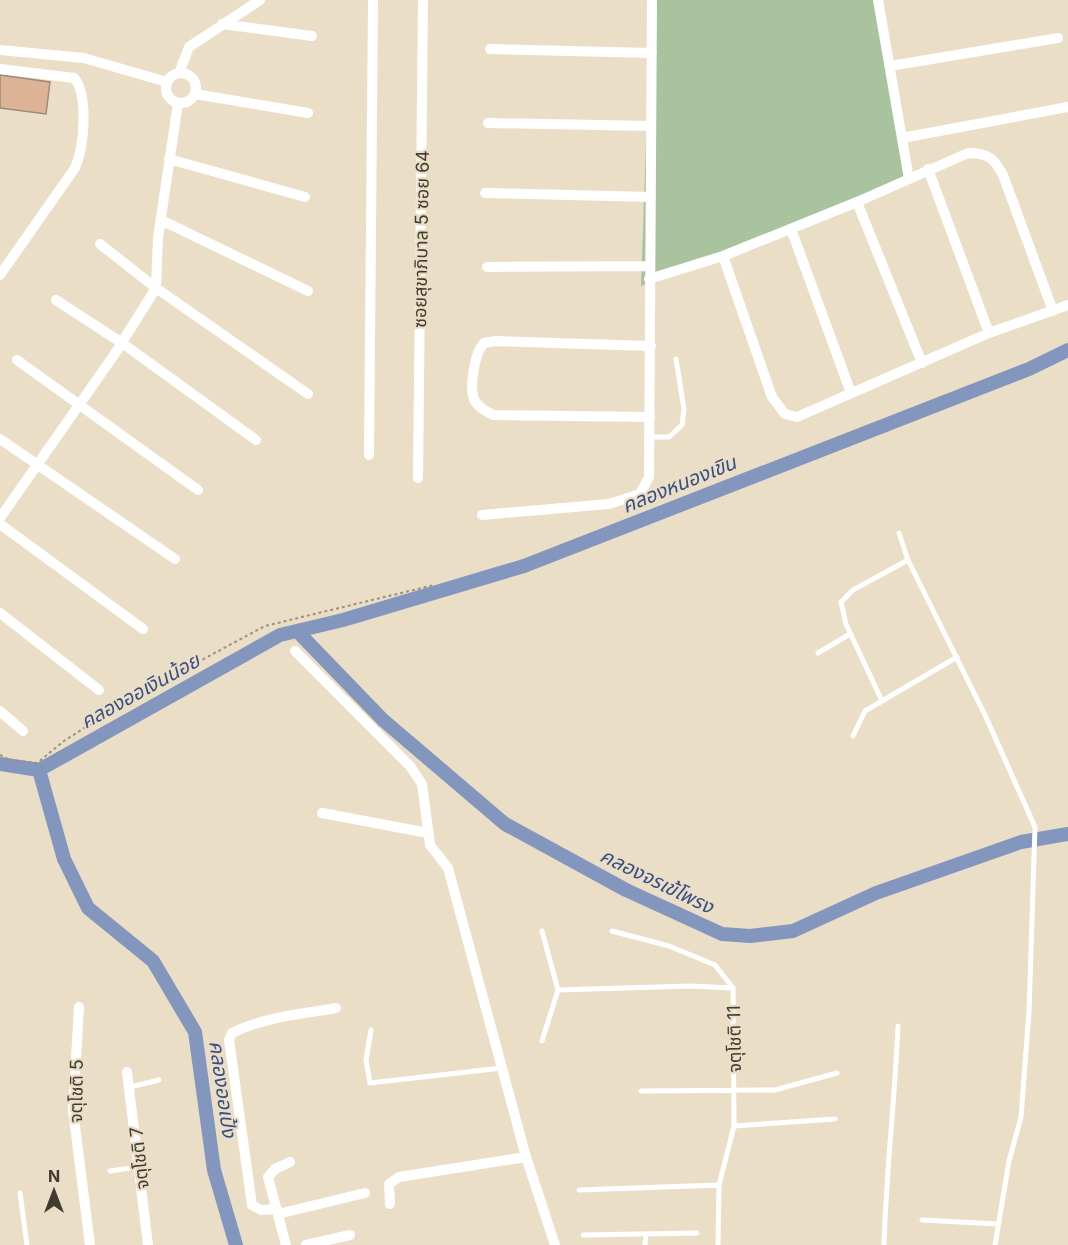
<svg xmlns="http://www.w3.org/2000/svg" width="1068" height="1245" viewBox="0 0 1068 1245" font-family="Inter,'Noto Sans Thai',sans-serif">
<rect width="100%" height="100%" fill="#ebdec6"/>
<path fill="#a9c39f" d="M651,0h226l29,179 -265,107z"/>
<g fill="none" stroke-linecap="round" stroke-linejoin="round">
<path stroke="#8296be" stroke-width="14" d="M297,631l86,89 122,104 121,66 96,44 28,2 43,-5 83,-38 145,-51 47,-8
M0,764l39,6 241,-135 63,-15 181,-54 505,-197 39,-19
M39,770l25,89 24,49 65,53 42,71 19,138 22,75"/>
</g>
<path fill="#dcb395" stroke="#9f8979" stroke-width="1.5" d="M0,75l50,7 -4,32 -46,-6z"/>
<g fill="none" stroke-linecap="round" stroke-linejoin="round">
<path stroke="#9a917f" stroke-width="2" stroke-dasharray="3 3" stroke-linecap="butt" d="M0,755l10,5 27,3 27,-22 67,-43 134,-72 169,-41"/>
<path stroke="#fff" stroke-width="5" d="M649,437h20l13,-12 2,-16 -8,-50
M899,533l9,27 77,155 50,112 -6,185 -8,105 -12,44 -14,84
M818,653l32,-19
M882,701l-36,-77 -5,-22 12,-12 55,-30
M853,736l12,-25 92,-54
M542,931l16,59
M612,931l57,15 46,19 18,23
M371,1030l-5,30 4,23 132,-15
M542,1041l16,-51 132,-4 43,2 1,138 -15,59 -1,60
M130,1087l29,-7
M641,1091l134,-1 62,-17
M734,1126l101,-7
M110,1171l28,-4
M579,1190l140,-5
M20,1193l7,52
M922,1220l76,4
M583,1235l114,-2
M645,1245l1,-11
M884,1245c2,-73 11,-146 14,-219"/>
<path stroke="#fff" stroke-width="10" d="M878,0l31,179
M222,24l90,12
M490,49l162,4
M0,50l84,8 83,24
M890,66l168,-28
M0,69l74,9c15,17 10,70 1,90l-75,107
M179,73l10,-26 71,-47
M166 88a15 15 0 1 1 30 0a15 15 0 1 1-30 0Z
M195,94l113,19
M488,123l163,3
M902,138l166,-31
M169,159l136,38
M928,169l61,164
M485,193l166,4
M857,202l65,161
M161,220l147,71
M791,229l60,164
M100,244l56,44 152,106
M723,256l49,141 13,17 12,3 192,-84 79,-28
M487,267l162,-1
M649,279l74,-23 134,-54 111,-49c20,0 26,5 35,22l50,136
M56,300l66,43 134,97
M17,360l181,130
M650,417l-157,-2c-7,-4 -16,-8 -19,-16 -5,-13 1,-47 10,-56l12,-2 155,5
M0,439l175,120
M369,455l4,-455
M418,478l5,-478
M482,515l127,-11 31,-10 9,-17 3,-477
M0,518l114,-163 42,-67 2,-50 20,-135
M0,524l143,105
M0,613l99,77
M295,651l115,115 12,18 8,61 18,23 78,289 29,88
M0,711l23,20
M322,813l106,20
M79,1007l-6,103 17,135
M127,1072l21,173
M390,1204l-1,-20 10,-7 127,-20
M277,1209l-16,1 -9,-5 -23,-165 3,-7c32,-16 70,-19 104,-25
M278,1214l87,-21
M286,1245l-18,-68 7,-8 15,-7
M306,1245l44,-10"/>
</g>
<g text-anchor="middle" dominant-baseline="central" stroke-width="4.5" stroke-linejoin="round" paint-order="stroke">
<g font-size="18" fill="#403b31" stroke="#ebdec6">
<text transform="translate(421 239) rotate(-89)">ซอยสุขาภิบาล 5 ซอย 64</text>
<text transform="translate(734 1039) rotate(-91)">จตุโชติ 11</text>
<text transform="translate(76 1091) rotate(-89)">จตุโชติ 5</text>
<text transform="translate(139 1158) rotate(-96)">จตุโชติ 7</text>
</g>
<g font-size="20" font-style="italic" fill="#374f85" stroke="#ebdec6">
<text transform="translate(679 484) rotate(-22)">คลองหนองเขิน</text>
<text transform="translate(140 691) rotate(-29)">คลองออเงินน้อย</text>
<text transform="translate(657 881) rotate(26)">คลองจรเข้โพรง</text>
<text transform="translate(223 1089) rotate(82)">คลองออเป้ง</text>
</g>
</g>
<g transform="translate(54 1191)" stroke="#ebdec6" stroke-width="4.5" paint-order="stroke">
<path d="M0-4.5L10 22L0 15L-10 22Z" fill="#403b31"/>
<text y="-9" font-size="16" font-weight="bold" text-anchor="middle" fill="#403b31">N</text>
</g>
</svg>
